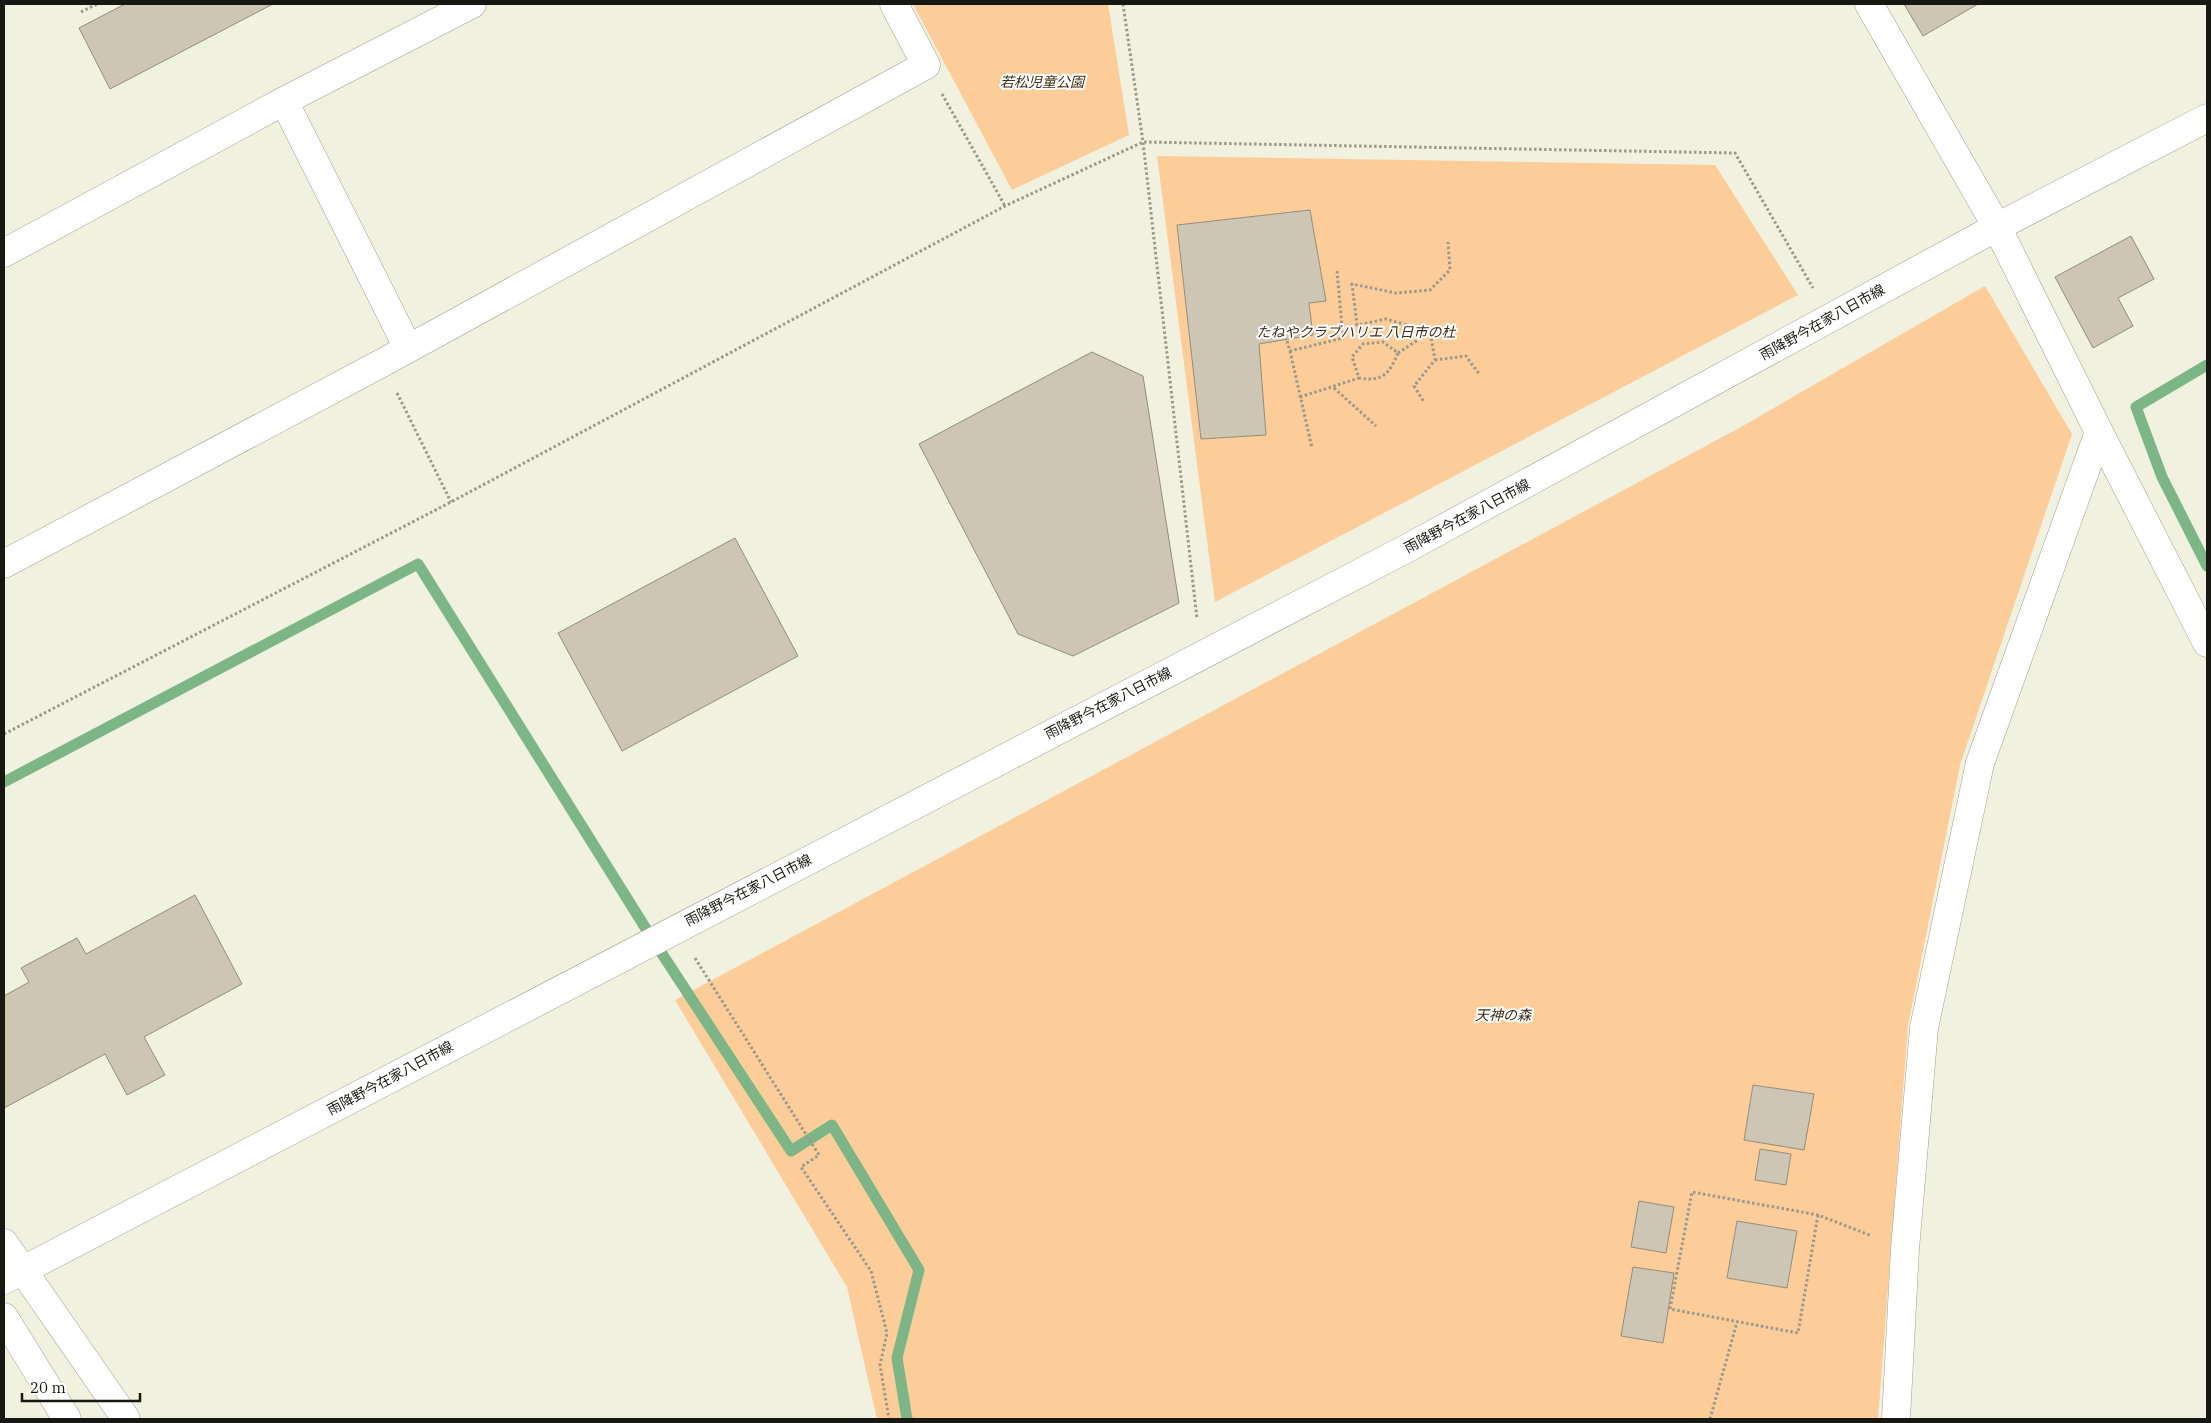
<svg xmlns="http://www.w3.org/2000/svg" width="2211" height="1423" viewBox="0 0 2211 1423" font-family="'IBM Plex Serif','Noto Sans JP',serif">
<rect width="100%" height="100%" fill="#f0f1de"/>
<path fill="#fccd99" d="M913,4h195l21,131 -117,55z
M1157,156l558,9 83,130 -583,307z
M1985,286l87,148 -112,331 -52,260 -30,394h-1001l-30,-132 -172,-287 1066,-573z"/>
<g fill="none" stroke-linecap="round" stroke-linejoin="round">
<path stroke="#7cb687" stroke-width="11" d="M2207,365l-71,42 26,70 45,89
M4,782l414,-218 235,376 138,211 41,-26 87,145 -22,88 10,61"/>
</g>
<path fill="#cdc6b4" stroke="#938d7c" d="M125,4h148l-163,85 -31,-61z
M1904,4h74l-55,32z
M1310,210l16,91 -17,2 4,32 -54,9 7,91 -65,4 -24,-214z
M2131,236l23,43 -36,19 15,28 -40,22 -38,-71z
M1092,352l51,24 36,227 -106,53 -55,-22 -99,-190z
M735,538l63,118 -176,95 -64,-118z
M195,895l47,89 -98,53 21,38 -38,20 -22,-41 -101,54v-112l25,-14 -8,-14 56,-30 9,16z
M1753,1085l61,9 -10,56 -60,-10z
M1760,1149l31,5 -5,31 -31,-5z
M1639,1201l35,6 -8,46 -35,-6z
M1737,1221l60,10 -10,57 -60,-10z
M1633,1267l41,6 -11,70 -42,-7z"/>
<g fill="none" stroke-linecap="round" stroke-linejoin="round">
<defs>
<path id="minor" d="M1869,4l128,223 102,205 108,211
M284,101l124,247
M4,564l378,-201 544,-298 -32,-61
M1896,1419l9,-170 19,-221 56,-265 119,-331"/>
<path id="tertiary" d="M4,253l280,-152 188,-97
M4,1243l122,176
M4,1317l63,102"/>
<path id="secondary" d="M4,1280l1398,-729 595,-324 210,-109"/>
</defs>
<use href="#minor" stroke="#a0a18f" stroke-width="29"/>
<use href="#tertiary" stroke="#a0a18f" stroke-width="29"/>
<use href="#secondary" stroke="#a0a18f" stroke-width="29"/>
<path stroke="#98998b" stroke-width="3" stroke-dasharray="2.5 2.5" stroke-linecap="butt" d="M1123,4l20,138 54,477
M81,12l16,-8
M942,94l63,112
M1430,332l-44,-13 -29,6 -5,-41 44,9 34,-3 20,-20 -2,-28
M1287,341l3,10 53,-13 -6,-67
M1290,351l22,97
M1398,353l32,-21 5,28 -21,26 10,16
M1435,360l31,-4 14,19
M1334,388l42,38
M397,393l54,109
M1300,397l59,-19 -7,-21 11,-13 20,-2 15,11c-9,21 -15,29 -39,25
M4,734l447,-232 554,-296 138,-64 592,11 78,135
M695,958l124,197 -18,12 70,104 16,62 -7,32 9,54
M1818,1215l-20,118 -128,-24 22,-117 126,23 54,21
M1710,1419l27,-97"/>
<use href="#minor" stroke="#fff" stroke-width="28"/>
<use href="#tertiary" stroke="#fff" stroke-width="28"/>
<use href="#secondary" stroke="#fff" stroke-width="28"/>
</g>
<g text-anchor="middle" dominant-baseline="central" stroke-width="4" stroke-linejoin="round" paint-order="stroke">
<g font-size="14" font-style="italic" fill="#402b13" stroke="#fff">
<text x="1042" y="82">若松児童公園</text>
<text x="1356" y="332">たねやクラブハリエ 八日市の杜</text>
<text x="1503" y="1015">天神の森</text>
</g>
<g font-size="14" fill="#171811" stroke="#fff">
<text transform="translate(1822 322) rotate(-29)">雨降野今在家八日市線</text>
<text transform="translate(1467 516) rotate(-28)">雨降野今在家八日市線</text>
<text transform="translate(1108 703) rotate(-27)">雨降野今在家八日市線</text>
<text transform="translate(748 890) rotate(-27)">雨降野今在家八日市線</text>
<text transform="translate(390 1078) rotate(-28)">雨降野今在家八日市線</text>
</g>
</g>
<rect width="2211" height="1423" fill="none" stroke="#171811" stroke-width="10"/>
<path d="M22 1393v8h118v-8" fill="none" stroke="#171811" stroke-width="2.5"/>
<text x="30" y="1393" font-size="15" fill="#171811" stroke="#ffffff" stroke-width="4" paint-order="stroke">20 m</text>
</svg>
